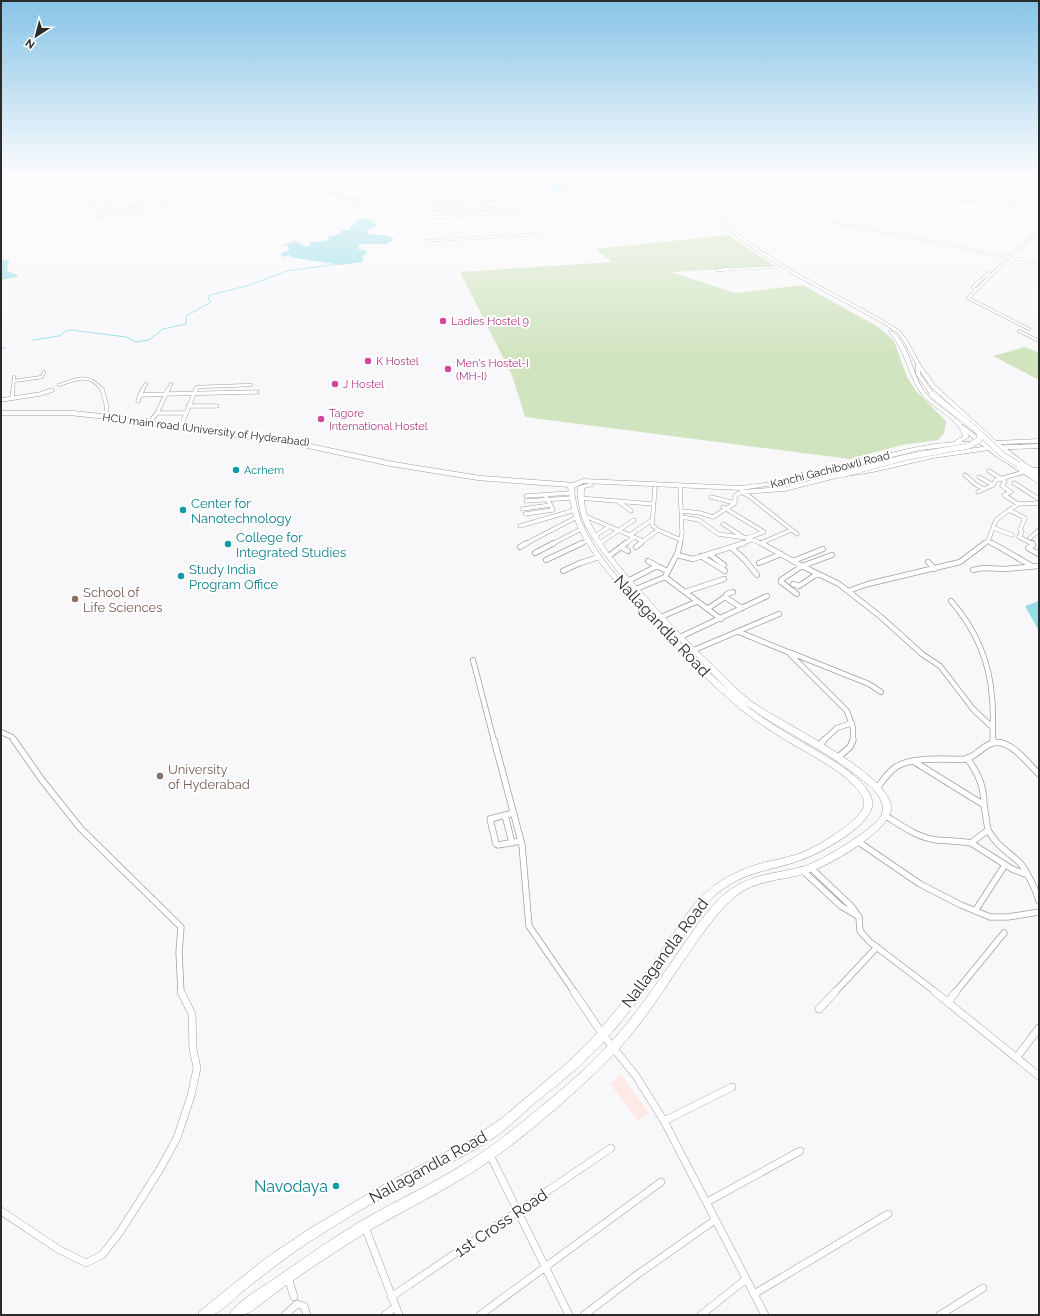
<svg xmlns="http://www.w3.org/2000/svg" width="1040" height="1316" viewBox="0 0 1040 1316" font-family="Raleway,sans-serif">
<rect width="100%" height="100%" fill="#f8f8fa"/>
<path fill="#ffe9e7" d="M621,1074l28,39 -11,8 -28,-37z"/>
<path fill="#d0e4bf" d="M327,190c7,4 14,-1 21,1l-6,4 1,1 23,3 -5,5 -6,2 6,1 -5,1 8,2 -15,-1 -3,1 5,-3 -2,-2 1,-1 8,-1 -21,-3 -2,-2v-2l-7,-1z
M728,235l47,31 -104,6 64,21 68,-8 77,43 14,13 13,36 9,14 30,30 -2,12 -6,7 -36,5 -52,14 -325,-42 -13,-42 -52,-103 152,-10 -16,-13z
M1025,347l14,6v27l-46,-24z"/>
<path fill="#95dce5" d="M536,176h24l-2,1 15,5 -6,1 4,5 -2,2 -9,2 -12,-2 2,-2h3l-6,-4 -12,-2 11,-1 -6,-1 1,-2z
M361,218l11,2 5,5 -10,5 2,4 20,2 5,3 -7,5h-27l-2,5 9,2 -4,6v5l-22,3 -51,-8v-2l-7,2 -3,-3 9,-4 -1,-4 -7,-1 15,-4 10,6 5,-2 -2,-2c7,-3 14,0 21,-4l-3,-2 13,-3 2,-4h8v-3z
M1,259l8,2 -2,10 11,4 -1,2 -16,3z
M1039,601v30l-14,-25z"/>
<g fill="none" stroke-linecap="round" stroke-linejoin="round">
<path stroke="#95dce5" stroke-width="1" d="M33,340l26,-4 7,-5 5,-1 55,7 10,5 13,-2 14,-11 23,-5v-8l25,-14 -3,-4 2,-3 40,-10 37,-14 51,-7
M1,349l4,-2"/>
<defs>
<path id="minor-far5" d="M280,176l12,11
M324,176l14,7 26,-6 -1,-1
M342,176l9,4
M396,176h5
M795,176l2,2 39,5
M923,176l20,4h20
M973,176l7,5
M190,178l16,-2
M242,178l15,-2
M865,178l30,5
M901,178l-19,13 3,1 16,-11
M91,179l16,-3
M845,179l15,2
M43,180l14,-4
M978,180l32,-1
M80,181l-4,-4 6,-1
M193,181l38,-5
M821,181l8,-5
M95,182l45,-6
M121,182l3,6 57,-7
M111,183l4,6
M196,184l36,-4
M949,184l78,-1
M835,185l13,-9
M238,186l14,-2
M851,187l15,-10
M1018,187l21,13
M1033,187l6,4
M124,188l4,5 -42,6 -3,-6z
M140,188l16,-1
M960,188l15,10
M1002,188l23,14
M141,189l3,5 137,-17
M158,189l27,-3
M242,189l32,-4
M866,189l14,-9
M887,190l31,5 12,-8 -30,-5
M926,190l16,3
M190,192l36,-5
M128,193l15,19
M982,193h28
M246,196l48,-7
M210,197l80,-11
M696,197l49,-16 14,-1 25,2 27,5 121,12 19,-13
M990,198l28,-1
M932,199l10,2 86,2
M959,199h17
M133,200l45,-6
M88,202l56,-8
M136,203l93,-12
M427,203l105,-6
M1004,204l30,9 5,4
M90,205l32,-4
M138,205l-44,6 4,6 5,1 147,-21
M151,205l45,-6
M430,207l109,-5
M431,212l89,-5
M96,214l44,-6
M430,217l96,-5
M830,221l209,42
M425,241l119,-7
M718,270l61,-3
M996,270l43,-41"/>
<path id="minor-far4" d="M997,269l-29,29 61,31
M718,270l11,-1
M976,290l-3,-3 16,-14
M1019,331l20,10
M14,381l28,-4 2,-5
M59,385c17,-6 31,-13 43,5
M13,390l1,-13
M142,390l4,-6
M168,390l3,-6
M195,390l2,-3 54,-2"/>
<path id="minor-far3" d="M102,389l5,18 -2,10
M140,395l3,-6
M12,398l1,-9
M1,400l39,-6 12,-4
M138,401l2,-6 26,-1 2,-5
M188,406h29
M157,413h28
M148,424l9,-11 9,-19 91,-2
M181,426l15,-37
M1033,470l6,-1
M989,471l16,10 -3,5 9,6 -7,3 14,9
M965,475l10,9 9,5
M979,477l14,8
M1014,483l25,16
M655,488l-3,37 6,5 23,10
M978,492l15,-7 3,-5 28,-8
M526,496l44,-3
M711,497l24,6
M579,498l74,6
M526,501l45,-3
M618,501l13,10
M723,507l41,25
M522,509l29,-4
M1009,510l16,8 -5,12 2,2 -3,5 14,7
M682,511l18,2 13,4 22,-14v-7l6,-4 8,4 48,38
M525,514l28,-4 -8,-15
M583,515l60,26 -4,3
M682,517l17,3 19,14 29,4 16,6
M723,524l20,13
M520,526l55,-16
M994,528l18,7
M630,535l22,-15
M595,536l15,-10
M747,538l17,-6
M1030,538l9,-8
M643,541l15,-11
M600,543l34,-23
M761,543l30,-13
M525,544l52,-27
M552,544l31,-16
M580,544l9,-4
M625,544l9,-7
M680,544l2,-11 -2,-48
M741,544l10,-4
M984,544l4,-3
M993,544l-5,-3 8,-21 8,-6 14,-10 21,-1"/>
<path id="minor-far2" d="M761,543l41,23 37,18 42,33 41,37 18,12 33,43 19,18
M992,543l40,23
M1032,543l1,2 -5,3 11,6
M520,547l7,-4
M621,547l7,4
M636,547l5,-4
M732,548l13,12 12,15
M535,553l19,-10
M709,554l15,11
M677,555l16,4 51,-16
M609,556l17,-13
M701,556l24,15
M546,560l36,-17
M648,561l9,5
M793,561l30,-12
M928,562l7,7
M759,563l22,-9
M973,570l10,-2 22,1 34,-3
M563,571l17,-8 19,-6
M665,577l56,42
M628,581l29,-15 10,5
M793,584l6,2 18,-12
M636,589l29,-12 13,-25 2,-9
M848,591l20,-7 92,-22 25,-19
M685,592l39,-13
M797,594l-16,-12v-2l21,-14 30,-11
M725,597l2,-3 6,-2
M951,601c24,27 39,61 41,97 2,14 0,29 1,43
M707,609l18,-12 17,11
M661,617l35,-15
M739,632l49,20 59,59 6,17v13
M680,637l87,-41
M694,650l85,-36
M789,652l80,32 12,8
M473,660l21,81
M1,732l11,5 3,4
M823,741l14,-13 15,-5"/>
<path id="minor-far1" d="M14,740l28,40 39,49 100,98 -2,25 2,41
M494,740l28,105 7,81 46,67
M993,740v2
M819,746l5,-6
M837,758l13,-11 3,-7
M913,761l71,44c0,-19 -6,-32 -17,-47
M877,788c6,-7 11,-16 19,-21 17,-11 50,-7 70,-8 10,-3 15,-11 24,-15 19,-8 37,19 49,30
M513,813l-23,6 6,25 2,1 23,-4
M505,815l7,28
M886,816c16,10 32,22 51,24 11,1 22,1 34,3l17,-13 -4,-25
M988,830c9,16 18,20 31,32 7,7 17,28 20,39
M857,841l63,43 41,21 29,12h18l31,-5
M971,843l41,26 13,5
M811,868l41,39 7,10 1,14 10,11 67,51
M802,870l39,36 18,11
M975,911l30,-46
M834,993l43,-46
M955,993l49,-60"/>
<path id="minor" d="M574,992l29,43 33,41 28,45 101,194
M935,992l104,84
M948,1002l8,-10
M819,1009l16,-17
M1017,1057l22,-29
M664,1121l68,-34
M490,1155l79,160
M707,1202l93,-51
M1,1211l57,38 28,14 16,-8 18,-23 40,-63 17,-31 14,-42 6,-28 -4,-19 -1,-35 -11,-22
M365,1227l34,88
M288,1277l6,20
M754,1294l134,-80
M391,1297l220,-149
M285,1315l12,-11 7,2 3,9
M385,1315l10,-8
M480,1315l181,-133
M584,1315l54,-41 77,-54
M701,1315l45,-36
M940,1315l43,-27"/>
<path id="tertiary-far1" d="M902,176l8,2 -6,1 -5,-2z
M909,179l57,9 73,-1"/>
<path id="tertiary" d="M1,413h70l38,4
M105,417l195,27 92,20 87,14 94,7
M962,427l36,28 41,26
M996,443l28,22 15,9"/>
<path id="secondary" d="M671,176h3l71,64 53,34 83,45 19,12 7,9 13,24 15,21 61,56 43,-2v4l-74,2 -45,5 -133,33 -46,7 -158,-7 -9,5c1,13 4,25 9,38 19,39 53,71 83,102 31,32 60,64 97,90 12,8 25,16 39,24 19,12 64,34 70,58 6,23 -53,54 -71,60 -21,8 -43,10 -63,20 -21,10 -35,26 -47,45 -31,45 -62,92 -101,131 -18,18 -40,34 -60,51 -11,10 -22,21 -35,30 -27,19 -58,31 -87,47 -37,19 -73,41 -108,64 -20,14 -39,29 -58,44 -8,7 -16,15 -25,21 -6,3 -13,2 -19,2l2,-4 66,-53 43,-29 74,-44 90,-47 29,-20 65,-55 25,-24 45,-54 55,-78c20,-24 44,-37 74,-45 10,-2 19,-4 29,-7 16,-5 32,-15 46,-25 7,-5 16,-11 21,-20 8,-12 -8,-24 -16,-32 -11,-10 -25,-17 -38,-25 -18,-10 -36,-21 -53,-33 -36,-26 -65,-58 -95,-90 -28,-30 -66,-67 -83,-105 -5,-13 -7,-25 -9,-38l7,-5 8,-3 158,7c30,-3 59,-9 88,-16 41,-11 82,-25 126,-28v-1l8,-5c-6,-20 -30,-26 -42,-43 -11,-15 -14,-34 -24,-50 -2,-5 -6,-8 -9,-12l2,-1c18,10 22,44 34,61 13,18 37,24 45,46l-8,5 30,-1 -60,-54 -11,-16v3l15,21 -4,1 -15,-22v-10l-13,-24 -5,-7 -19,-12 -83,-45 -53,-34z
M1039,444v4l-50,2 -56,8 -60,14 -33,5 -55,14 -44,3 -3,-2 3,-2 44,-3 55,-14 33,-5 60,-14 56,-8z
M1019,463l20,13v4l-22,-14 -1,-1z
M591,483l3,2 -1,1 -9,2c-1,14 1,25 8,38 11,21 27,41 43,58 21,25 44,49 68,72 16,15 31,32 48,45 30,22 135,70 140,105 3,24 -65,61 -84,67 -21,7 -44,6 -64,18 -16,10 -29,27 -40,42 -25,34 -46,70 -73,103 -21,25 -45,47 -70,69 -23,20 -47,40 -72,57 -48,33 -101,55 -148,87 -22,14 -44,29 -66,45 -8,6 -17,14 -26,19 -6,3 -13,2 -19,2 8,-14 31,-26 45,-36 29,-20 57,-40 87,-58 34,-20 70,-36 103,-57 28,-17 54,-38 79,-59 27,-22 53,-45 76,-72 24,-28 44,-59 65,-89 15,-21 30,-45 52,-58 21,-13 46,-13 69,-20 16,-5 68,-36 76,-50 3,-6 2,-13 -2,-19 -5,-9 -15,-16 -23,-22 -34,-27 -75,-44 -110,-70 -18,-13 -32,-30 -47,-46 -31,-30 -62,-61 -88,-96 -10,-12 -19,-25 -26,-38 -6,-14 -7,-23 -7,-38l1,-1z"/>
</defs>
<use href="#minor-far5" stroke="#9fa0a1" stroke-width="2.5"/>
<use href="#minor-far4" stroke="#9fa0a1" stroke-width="3.5"/>
<use href="#minor-far3" stroke="#9fa0a1" stroke-width="4.5"/>
<use href="#minor-far2" stroke="#9fa0a1" stroke-width="6"/>
<use href="#minor-far1" stroke="#9fa0a1" stroke-width="7"/>
<use href="#minor" stroke="#9fa0a1" stroke-width="8"/>
<use href="#tertiary-far1" stroke="#9fa0a1" stroke-width="3.5"/>
<use href="#tertiary" stroke="#9fa0a1" stroke-width="5.5"/>
<use href="#secondary" stroke="#9fa0a1" stroke-width="1"/>
<use href="#minor-far5" stroke="#fff" stroke-width="2"/>
<use href="#minor-far4" stroke="#fff" stroke-width="2.5"/>
<use href="#minor-far3" stroke="#fff" stroke-width="3.5"/>
<use href="#minor-far2" stroke="#fff" stroke-width="4.5"/>
<use href="#minor-far1" stroke="#fff" stroke-width="5.5"/>
<use href="#minor" stroke="#fff" stroke-width="7"/>
<use href="#tertiary-far1" stroke="#fff" stroke-width="3"/>
<use href="#tertiary" stroke="#fff" stroke-width="4.5"/>
<use href="#secondary" fill="#fff" fill-rule="evenodd"/>
<defs>
<path id="secondary-bridge" d="M933,395l40,32 30,28 16,10
M840,475l67,-18 61,-11 11,-6 1,-7"/>
</defs>
<use href="#secondary-bridge" stroke="#9fa0a1" stroke-width="6" stroke-linecap="butt"/>
<use href="#secondary-bridge" stroke="#fff" stroke-width="5.5"/>
</g>
<linearGradient id="sky" x2="0" y2="1"><stop stop-color="#87c4e7"/><stop offset="0.49" stop-color="#fcfcfd"/><stop offset="1" stop-color="#fcfcfd" stop-opacity="0"/></linearGradient>
<rect width="1040" height="361" fill="url(#sky)"/>
<g fill="#d1479c" stroke="#fff" stroke-width="1.5">
<circle cx="443" cy="321" r="4"/>
<circle cx="368" cy="361" r="4"/>
<circle cx="448" cy="369" r="4"/>
<circle cx="335" cy="384" r="4"/>
<circle cx="321" cy="419" r="4"/>
</g>
<g fill="#0f9aa8" stroke="#fff" stroke-width="1.5">
<circle cx="236" cy="470" r="4"/>
<circle cx="183" cy="510" r="4"/>
<circle cx="228" cy="544" r="4"/>
<circle cx="181" cy="576" r="4"/>
<circle cx="336" cy="1186" r="4"/>
</g>
<g fill="#8d6e63" stroke="#fff" stroke-width="1.5">
<circle cx="75" cy="599" r="4"/>
<circle cx="160" cy="776" r="4"/>
</g>
<g text-anchor="middle" dominant-baseline="central" stroke-width="4" stroke-linejoin="round" paint-order="stroke">
<g font-size="11" fill="#b23c85" stroke="#fff" text-anchor="start">
<text x="451" y="321">Ladies Hostel 9</text>
<text x="376" y="361">K Hostel</text>
<text x="456" y="363">Men's Hostel-I<tspan x="456" dy="13">(MH-I)</tspan></text>
<text x="343" y="384">J Hostel</text>
<text x="329" y="413">Tagore<tspan x="329" dy="13">International Hostel</tspan></text>
</g>
<g font-size="11" fill="#2a2b2b" stroke="#fff">
<text transform="translate(206 430) rotate(7)">HCU main road (University of Hyderabad)</text>
<text transform="translate(830 470) rotate(-14)">Kanchi Gachibowli Road</text>
</g>
<g font-size="11" fill="#0d838f" stroke="#fff" text-anchor="start">
<text x="244" y="470">Acrhem</text>
</g>
<g font-size="13" fill="#0d838f" stroke="#fff" text-anchor="start">
<text x="191" y="503">Center for<tspan x="191" dy="15">Nanotechnology</tspan></text>
<text x="236" y="537">College for<tspan x="236" dy="15">Integrated Studies</tspan></text>
<text x="189" y="569">Study India<tspan x="189" dy="15">Program Office</tspan></text>
</g>
<g font-size="13" fill="#785e54" stroke="#fff" text-anchor="start">
<text x="83" y="592">School of<tspan x="83" dy="15">Life Sciences</tspan></text>
<text x="168" y="769">University<tspan x="168" dy="15">of Hyderabad</tspan></text>
</g>
<g font-size="16" fill="#2a2b2b" stroke="#fff">
<text transform="translate(662 626) rotate(47)">Nallagandla Road</text>
<text transform="translate(665 953) rotate(-53)">Nallagandla Road</text>
<text transform="translate(428 1167) rotate(-29)">Nallagandla Road</text>
<text transform="translate(501 1223) rotate(-34)">1st Cross Road</text>
</g>
<g font-size="16" fill="#0d838f" stroke="#fff" text-anchor="end">
<text x="328" y="1186">Navodaya</text>
</g>
</g>
<rect width="1040" height="1316" fill="none" stroke="#2a2b2b" stroke-width="4"/>
<g transform="translate(36 36) rotate(216)" stroke="#ffffff" stroke-width="3" paint-order="stroke">
<path d="M0-3L7 15L0 10L-7 15Z" fill="#2a2b2b"/>
<text y="-6" font-size="11" font-weight="bold" text-anchor="middle" fill="#2a2b2b">N</text>
</g>
</svg>
